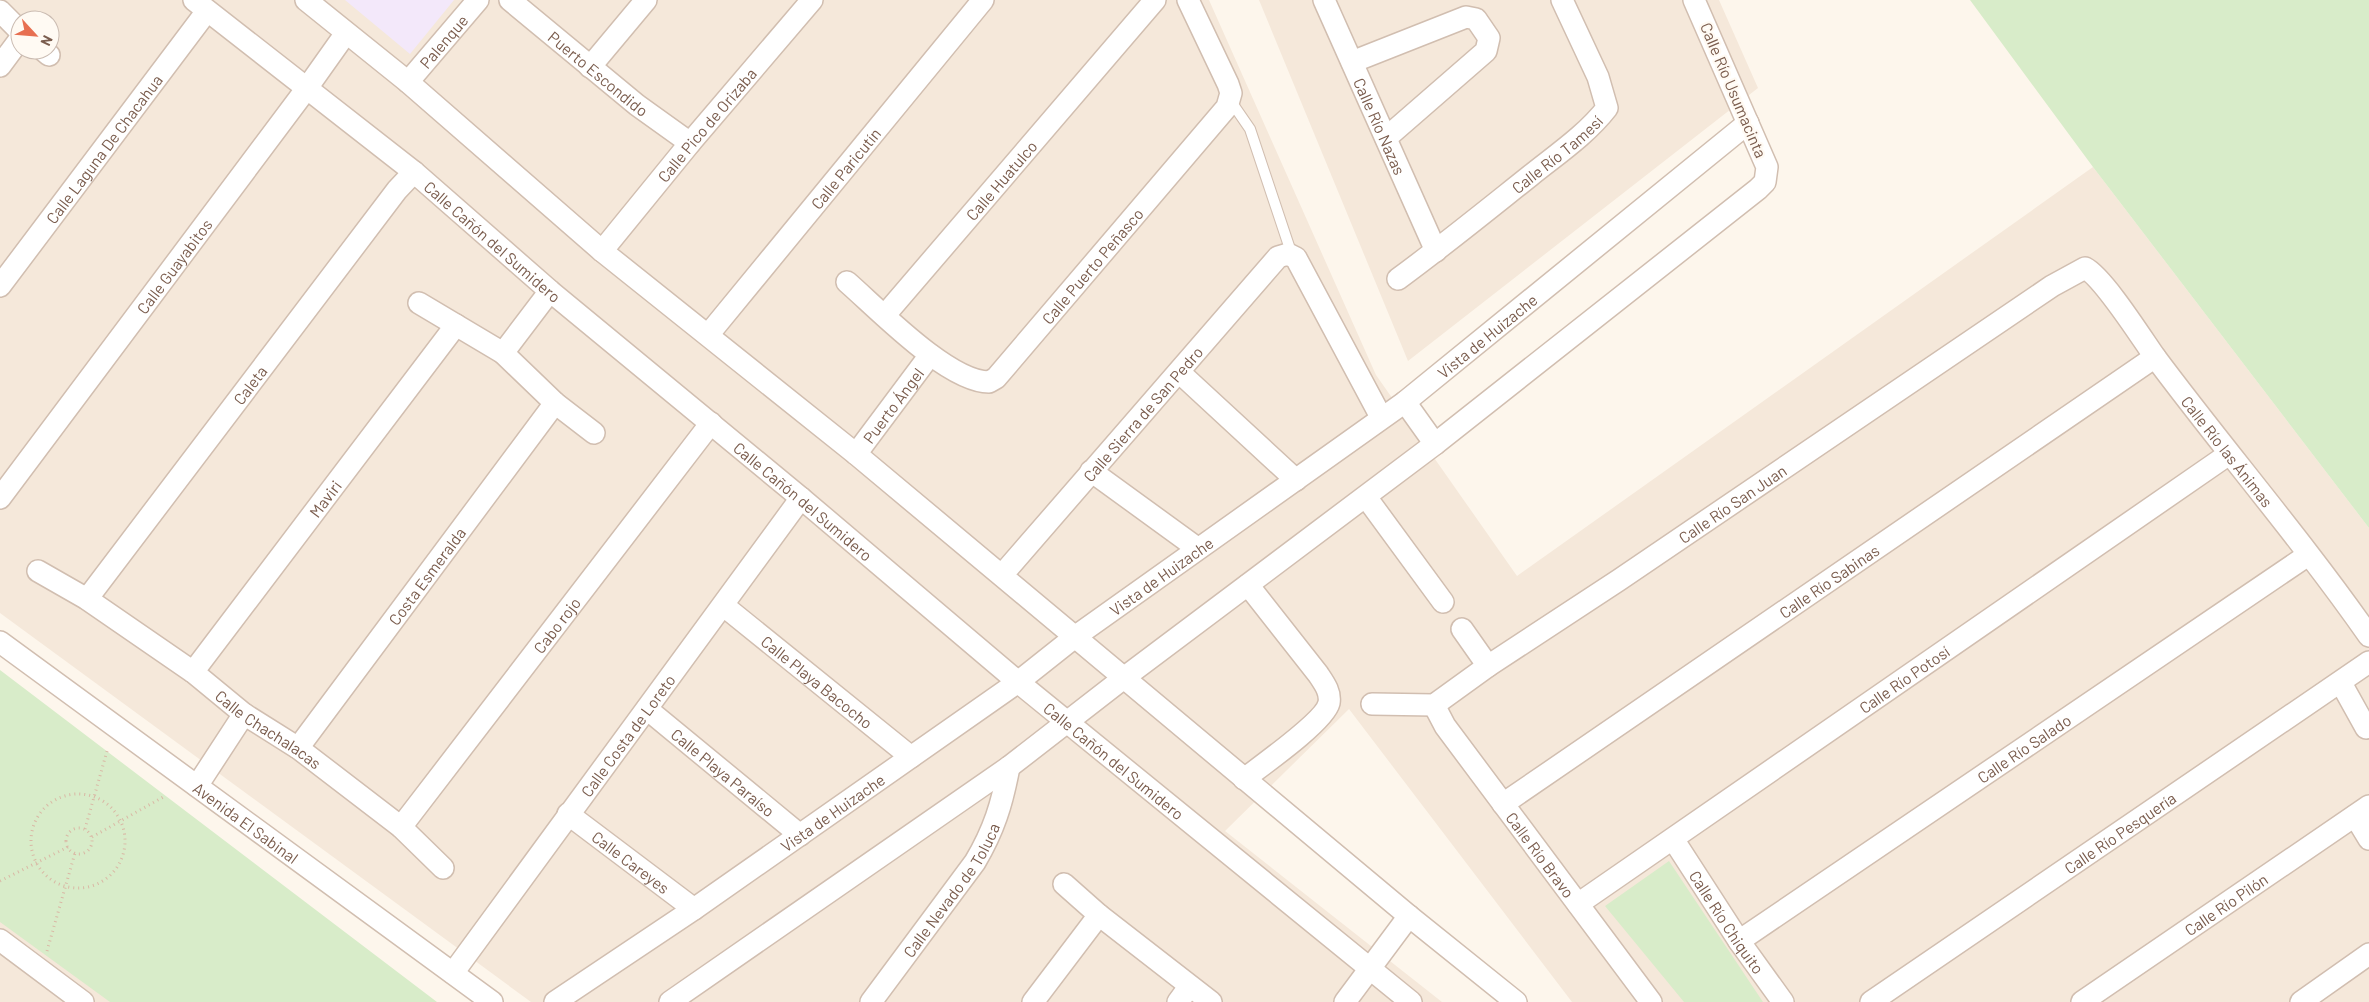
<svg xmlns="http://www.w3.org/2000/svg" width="2369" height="1002" viewBox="0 0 2369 1002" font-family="Barlow,sans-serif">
<rect width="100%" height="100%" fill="#fdf6ec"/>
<path fill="#f5e8da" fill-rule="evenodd" d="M0,0h1209l167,375 141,201 576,-409 276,361v474h-797l-223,-293 -124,122 217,171h-911l-531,-389zM20,20h30v30h-30z
M1259,0h460l39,88 -350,273z
M0,911l122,91h-122z"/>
<path fill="#f3e8fa" d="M345,0h109l-44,54z"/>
<path fill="#d8ecc9" d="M1970,0h399v528l-276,-361z
M0,670l437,332h-327l-110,-80z
M1669,861l94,141h-79l-79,-96z"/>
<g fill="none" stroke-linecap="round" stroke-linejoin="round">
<defs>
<path id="lane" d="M1230,100l20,29 42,126"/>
<g id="street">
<path id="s1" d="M194,0l220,172 136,119 251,207 217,184 393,320"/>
<path d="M306,0l102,82 194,169 254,203 553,462 107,86"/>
<path id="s2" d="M510,0l127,105 53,38"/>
<path id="s3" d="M1324,0l112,251"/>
<path d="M0,11l20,20"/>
<path d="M43,50l6,5"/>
<path d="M1352,62l114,-45 10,2 13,19 -3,13 -100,87"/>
<path d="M0,66l20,-27"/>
<path d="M590,67l56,-67"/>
<path id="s4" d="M408,82l70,-82"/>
<path id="s5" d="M602,251l88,-108 122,-143"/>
<path id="s6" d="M1398,279c45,-33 88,-68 132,-103 26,-21 56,-41 77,-68l-9,-31 -36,-77"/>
<path id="s7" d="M847,282c31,27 101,100 142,100l7,-4 231,-271 4,-14 -3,-9 -40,-84"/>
<path id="s8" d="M0,286l207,-275"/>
<path d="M419,303l84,50 52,50 39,30"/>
<path id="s9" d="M885,315l270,-315"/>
<path id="s10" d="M708,335l275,-335"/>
<path d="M503,353l47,-62"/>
<path d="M1179,372l117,108"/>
<path d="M1405,402l30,42"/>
<path id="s11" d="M856,454l74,-99"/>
<path d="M1091,471l106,77"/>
<path d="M1366,497l77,105"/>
<path id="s12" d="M0,498l307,-410 39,-55"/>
<path id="s13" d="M38,571l49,28 106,73 51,42 54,34 103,79 42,41"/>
<path id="s14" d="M1002,575l276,-318 10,-3 8,4 85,159"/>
<path id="s15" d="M87,599l310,-409 17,-18"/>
<path id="s16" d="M724,606l187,151"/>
<path d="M1462,629l26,37"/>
<path id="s17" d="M0,642l492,360"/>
<path id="s18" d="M193,672l263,-347"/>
<path d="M2341,683l25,45"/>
<path id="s19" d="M1372,704l62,1 54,-39 131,-86 433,-294 33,-18c18,9 56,69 70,89 70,94 147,183 214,279"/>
<path id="s20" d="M1434,705l11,21 206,276"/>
<path id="s21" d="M647,709l153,126"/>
<path id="s22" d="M298,748l257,-345"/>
<path d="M1244,779c17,-13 81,-58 85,-76 2,-11 -5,-20 -11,-29l-70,-89"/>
<path d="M197,786l47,-72"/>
<path id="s23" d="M1503,804l652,-447"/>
<path id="s24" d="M568,814l126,95"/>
<path d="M2355,816l14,23"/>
<path id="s25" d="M401,827l310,-404"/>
<path id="s26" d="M1673,839l66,102 44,61"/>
<path d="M1064,884l35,31 112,87"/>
<path id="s27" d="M1578,904l651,-450"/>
<path d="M0,940l83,62"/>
<path id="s28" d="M1739,941l569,-386"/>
<path id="s29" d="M453,973l348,-475"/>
<path id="s30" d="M555,1002l139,-93 324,-227 58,-46 329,-234 343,-279"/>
<path d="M670,1002l339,-235 116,-90 310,-233 323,-255 7,-7 2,-15 -73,-167"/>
<path id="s31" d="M871,1002l104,-140c19,-32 27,-58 34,-95"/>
<path d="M1033,1002l66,-87"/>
<path d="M1178,1002l11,-15"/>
<path d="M1345,1002l64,-86"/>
<path id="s32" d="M1871,1002l498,-340"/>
<path id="s33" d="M2082,1002l287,-196"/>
<path d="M2301,1002l68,-48"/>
</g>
</defs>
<use href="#lane" stroke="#d1beb0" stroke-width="12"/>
<use href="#street" stroke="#d1beb0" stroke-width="24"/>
<path stroke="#d9b8a5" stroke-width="3" stroke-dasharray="1 4" stroke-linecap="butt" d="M31 841a47 47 0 1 1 94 0a47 47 0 1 1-94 0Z
M66 841a13 13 0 1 1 26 0a13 13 0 1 1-26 0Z
M85,829l22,-78
M92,837l73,-41
M0,881l68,-34
M47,951l28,-98"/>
<use href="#lane" stroke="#fff" stroke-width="10"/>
<use href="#street" stroke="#fff" stroke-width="21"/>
</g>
<g text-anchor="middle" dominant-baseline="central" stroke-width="4.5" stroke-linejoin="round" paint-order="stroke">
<g font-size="16" fill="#7a5c4d" stroke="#fffaf3">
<text stroke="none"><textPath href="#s4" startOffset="54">Palenque</textPath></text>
<text stroke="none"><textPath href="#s2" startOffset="115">Puerto Escondido</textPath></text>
<text transform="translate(1734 90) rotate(67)">Calle Río Usumacinta</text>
<text stroke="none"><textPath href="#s5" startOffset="164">Calle Pico de Orizaba</textPath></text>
<text stroke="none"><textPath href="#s3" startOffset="138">Calle Río Nazas</textPath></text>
<text stroke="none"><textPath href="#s8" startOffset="172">Calle Laguna De Chacahua</textPath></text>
<text stroke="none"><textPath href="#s6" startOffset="202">Calle Río Tamesí</textPath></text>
<text stroke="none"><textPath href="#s10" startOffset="216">Calle Paricutín</textPath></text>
<text stroke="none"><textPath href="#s9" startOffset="178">Calle Huatulco</textPath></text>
<text stroke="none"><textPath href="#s1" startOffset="384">Calle Cañón del Sumidero</textPath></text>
<text stroke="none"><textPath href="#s7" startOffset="332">Calle Puerto Peñasco</textPath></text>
<text stroke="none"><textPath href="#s12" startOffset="290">Calle Guayabitos</textPath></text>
<text stroke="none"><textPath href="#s30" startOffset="1146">Vista de Huizache</textPath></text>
<text stroke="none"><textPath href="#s15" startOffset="269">Caleta</textPath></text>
<text stroke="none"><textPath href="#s11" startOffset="61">Puerto Ángel</textPath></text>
<text stroke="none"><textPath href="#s14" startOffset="214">Calle Sierra de San Pedro</textPath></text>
<text stroke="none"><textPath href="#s19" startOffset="1079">Calle Río las Ánimas</textPath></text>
<text stroke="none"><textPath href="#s18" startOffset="218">Maviri</textPath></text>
<text stroke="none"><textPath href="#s1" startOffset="789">Calle Cañón del Sumidero</textPath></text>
<text stroke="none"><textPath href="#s19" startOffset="422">Calle Río San Juan</textPath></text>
<text stroke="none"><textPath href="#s22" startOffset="215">Costa Esmeralda</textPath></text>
<text stroke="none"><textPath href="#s30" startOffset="741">Vista de Huizache</textPath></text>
<text stroke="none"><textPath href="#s23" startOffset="395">Calle Río Sabinas</textPath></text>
<text stroke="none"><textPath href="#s25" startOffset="255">Cabo rojo</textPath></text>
<text stroke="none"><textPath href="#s27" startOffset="396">Calle Río Potosí</textPath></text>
<text stroke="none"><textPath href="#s16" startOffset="120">Calle Playa Bacocho</textPath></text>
<text stroke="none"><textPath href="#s13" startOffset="280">Calle Chachalacas</textPath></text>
<text stroke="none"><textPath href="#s29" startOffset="295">Calle Costa de Loreto</textPath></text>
<text stroke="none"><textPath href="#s28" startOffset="344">Calle Río Salado</textPath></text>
<text stroke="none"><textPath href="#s1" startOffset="1194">Calle Cañón del Sumidero</textPath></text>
<text stroke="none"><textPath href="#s21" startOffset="99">Calle Playa Paraíso</textPath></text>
<text stroke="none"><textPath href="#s30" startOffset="336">Vista de Huizache</textPath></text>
<text stroke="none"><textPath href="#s17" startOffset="305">Avenida El Sabinal</textPath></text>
<text stroke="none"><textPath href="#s32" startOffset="301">Calle Río Pesquería</textPath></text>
<text stroke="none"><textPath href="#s20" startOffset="184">Calle Río Bravo</textPath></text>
<text stroke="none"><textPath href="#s24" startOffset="79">Calle Careyes</textPath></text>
<text stroke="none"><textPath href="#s31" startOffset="138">Calle Nevado de Toluca</textPath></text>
<text stroke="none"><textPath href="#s33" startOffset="174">Calle Río Pilón</textPath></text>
<text stroke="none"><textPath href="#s26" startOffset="99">Calle Río Chiquito</textPath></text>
</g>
</g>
<g transform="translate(35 35) rotate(116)"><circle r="24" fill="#fffaf3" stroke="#cabbb1"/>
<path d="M0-4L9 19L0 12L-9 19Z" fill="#e76f51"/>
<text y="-8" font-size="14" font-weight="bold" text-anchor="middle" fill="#7a5c4d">N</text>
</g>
</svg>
